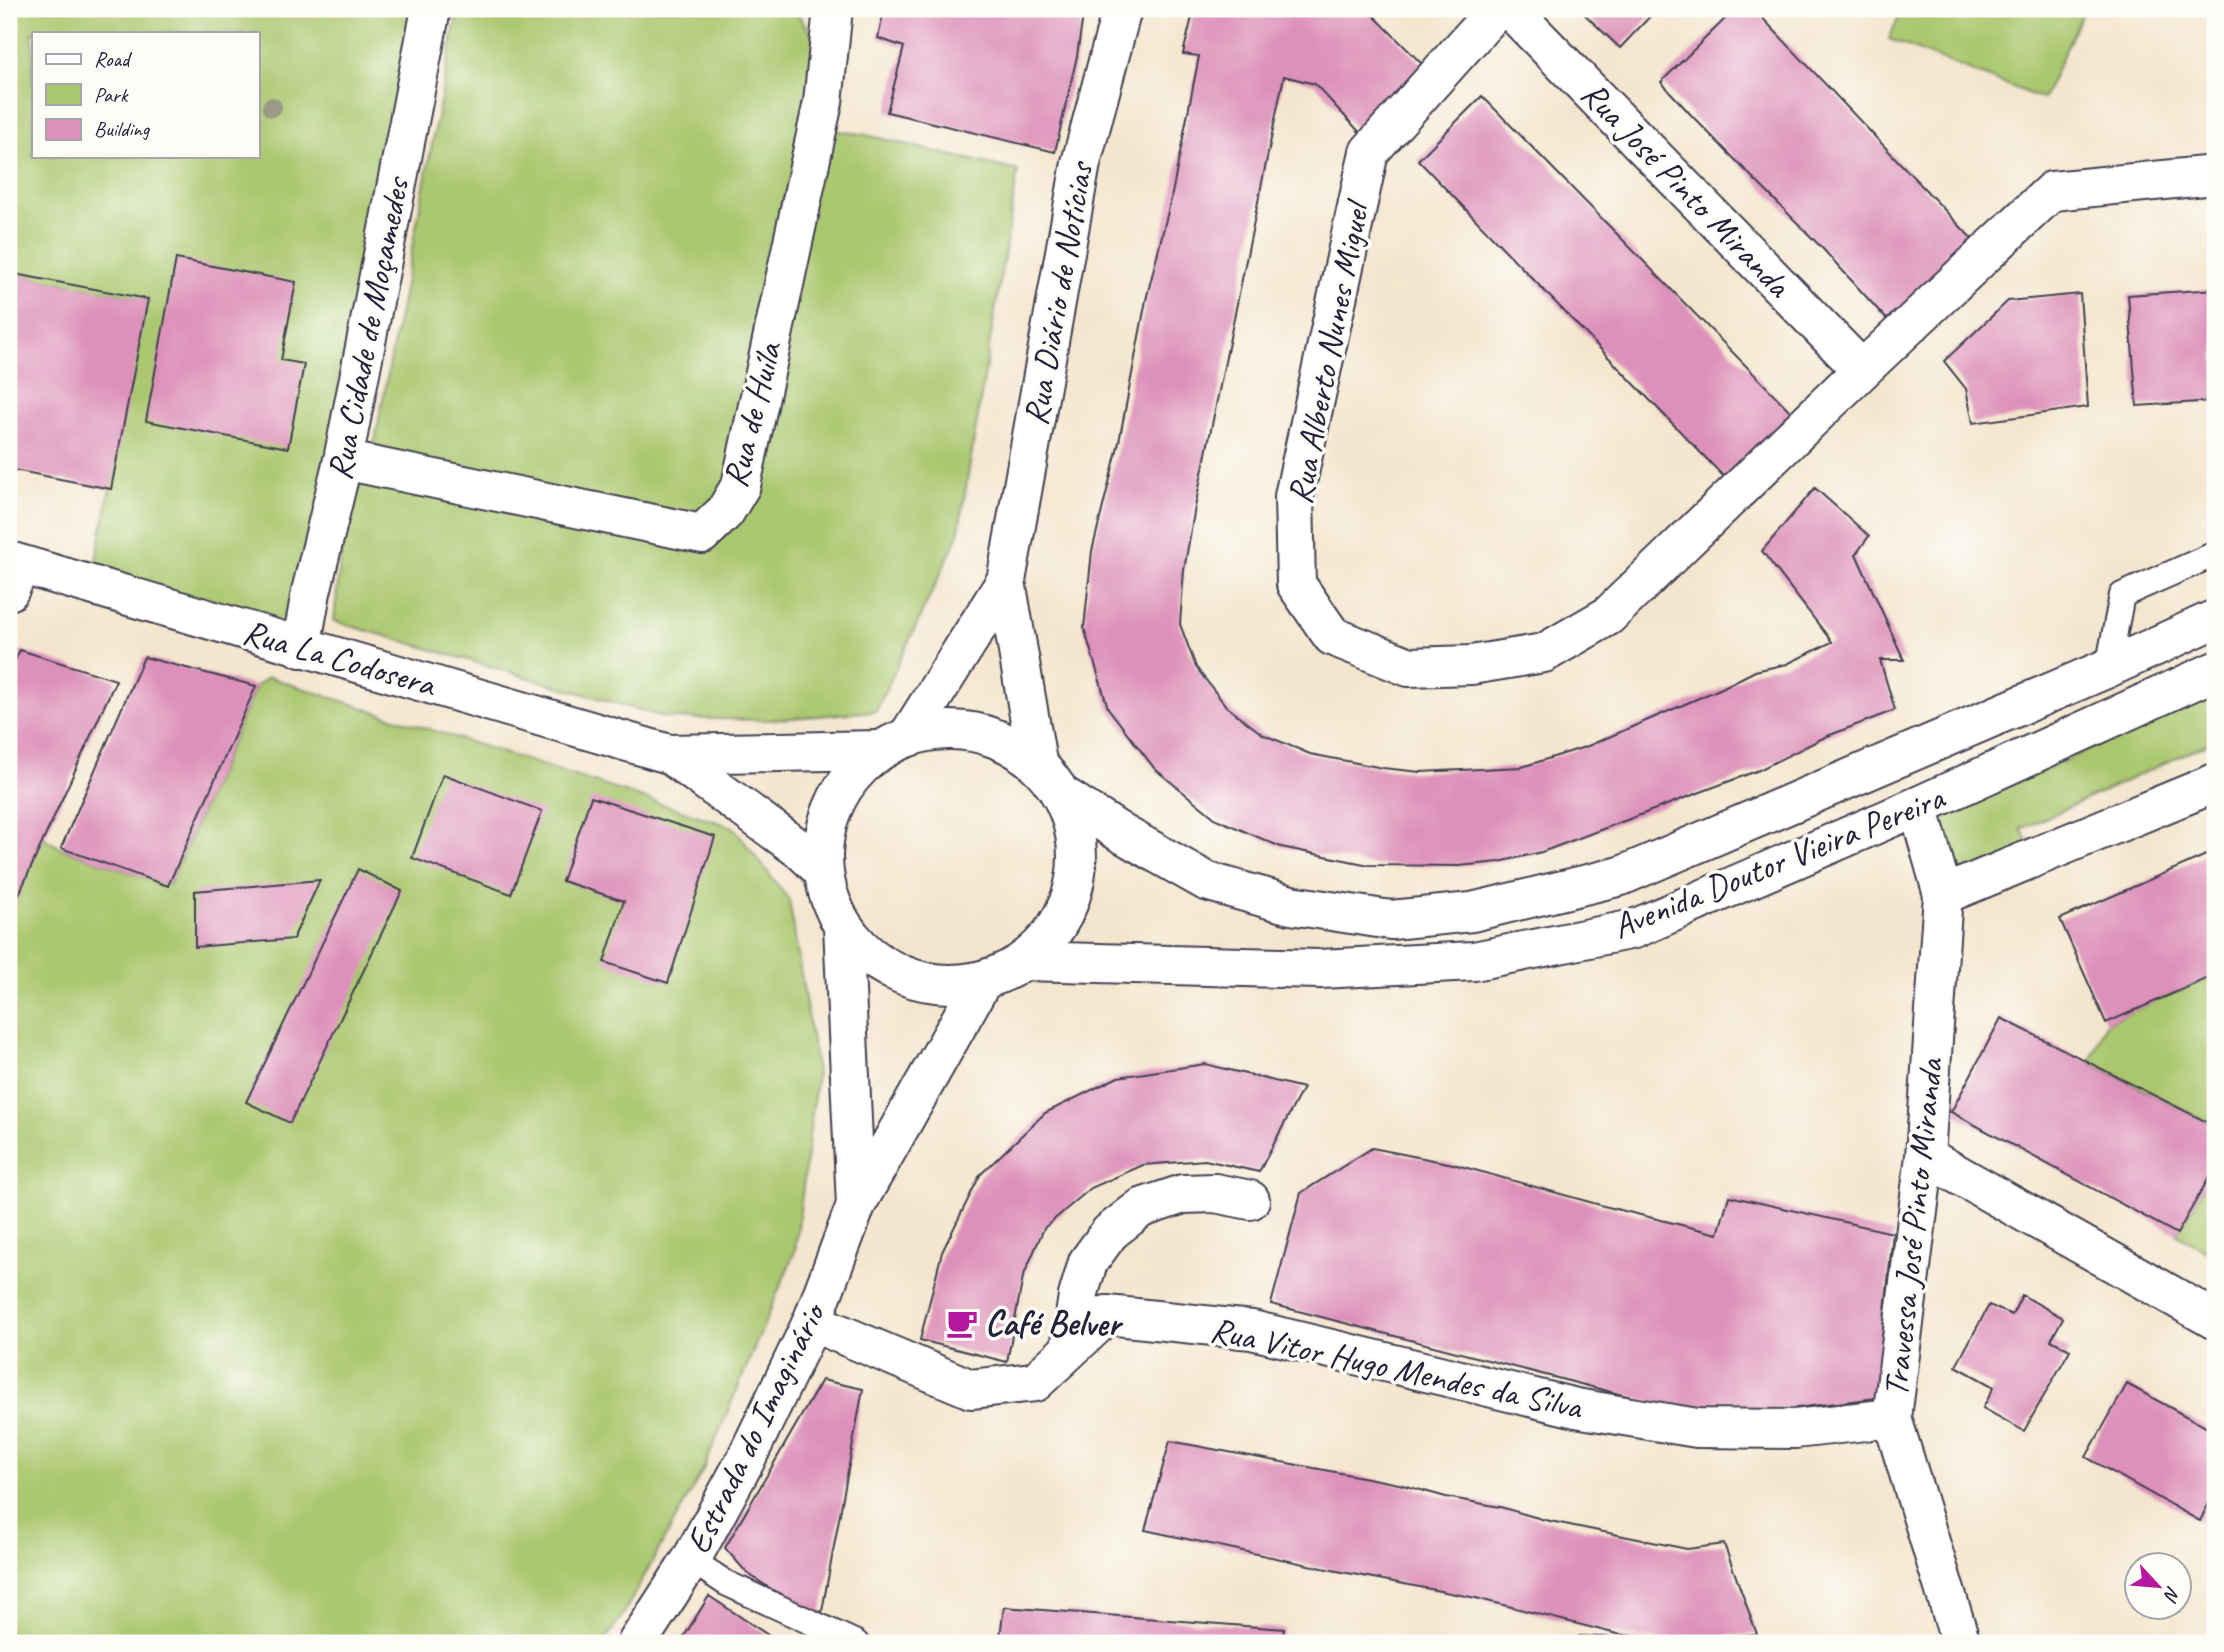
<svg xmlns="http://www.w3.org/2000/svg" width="2224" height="1652" viewBox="0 0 2224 1652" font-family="Caveat,sans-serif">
<rect width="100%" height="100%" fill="#fdfcf7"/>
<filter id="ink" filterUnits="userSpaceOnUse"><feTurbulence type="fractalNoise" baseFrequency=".0143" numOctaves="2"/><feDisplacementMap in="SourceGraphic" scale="14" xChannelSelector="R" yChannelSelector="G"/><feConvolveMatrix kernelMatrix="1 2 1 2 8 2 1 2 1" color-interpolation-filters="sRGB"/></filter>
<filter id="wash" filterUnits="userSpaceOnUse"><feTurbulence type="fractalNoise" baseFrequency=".00686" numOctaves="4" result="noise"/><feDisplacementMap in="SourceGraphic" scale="28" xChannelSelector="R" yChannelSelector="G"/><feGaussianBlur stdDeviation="1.57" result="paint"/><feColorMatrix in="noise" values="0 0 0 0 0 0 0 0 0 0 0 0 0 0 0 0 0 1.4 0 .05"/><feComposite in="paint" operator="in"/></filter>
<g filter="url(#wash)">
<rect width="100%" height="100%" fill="#f4e6ce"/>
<path fill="#abc86f" stroke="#667555" stroke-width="2" fill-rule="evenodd" d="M9,9h422l-130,639 -210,-62 56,-287 -138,-26zM33,33h224v123h-224z
M458,9h313l27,6 19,26 -10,85 59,9 152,36 -60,365 -82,175 -108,9 -101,-2 -333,-97 9,-89 30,-81z
M1902,9h173l8,3 -40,87 -154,-60z
M268,677l465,150 56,73 28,173 -22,178 -91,217 -83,150 -18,25h-594v-727l34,-79 18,11 108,38 87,-200z
M2215,693v47l-194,89 11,19 -75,30 -26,-57z
M2215,975v151l-125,-64 16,-39z
M2215,1167v89l-38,-22z"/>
<g id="blocks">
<path fill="#dd91ba" d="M884,9h200l-7,47 -22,96 -168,-40 17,-65 -26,-9z
M1194,9h173l61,61 -64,67 -49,-53 -31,-8 -89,431 -11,63 -4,54 16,43 30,39 36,28 48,20 73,14 37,4 102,-5 66,-21 134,-58 33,-17 32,-7 45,-22 -70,-91 53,-63 54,48 -13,18 48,106h-24l15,50 -70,27 -66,33 -217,82 -43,10 -40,4 -90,-1 -88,-18 -65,-28 -61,-50 -47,-61 -24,-80 8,-77 27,-109 27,-142 25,-101 28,-143 -16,-2z
M1579,9h78l-37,39z
M1735,9h19l221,233 -85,81 -67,-74 -130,-132 -32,-35z
M1482,96l312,319 -66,66 -310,-321z
M176,259l120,23 -15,78 23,4 -16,84 -142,-27z
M9,273l139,26 -37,190 -102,-20z
M2215,289v112l-78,5 -9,-111z
M2080,294l8,113 -115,16 -7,-34 -22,-28 64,-60z
M20,650l96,30 -107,236v-243z
M144,657l112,29 -88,200 -107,-38z
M443,774l99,37 -31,83 -99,-36z
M591,797l124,40 -47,146 -64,-21 20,-61 -62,-20z
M2215,851v124l-109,48 -46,-104z
M358,869l44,22 -112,232 -44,-21z
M320,880l-27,59 -98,8v-56z
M2001,1018l214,108v41l-38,67 -226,-122z
M1205,1064l98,24 -44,84 -54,-12 -62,5 -52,23 -47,40 -21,49 -16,85 -87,-22 22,-88 38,-77 65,-62 73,-36z
M1372,1148l81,16 151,42 114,28 11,-38 164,37 -17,165 -113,14 -86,-3 -406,-105 30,-111z
M2022,1295l41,23 -12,22 19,10 -46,81 -41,-23 11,-21 -38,-21 33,-61 23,10z
M822,1380l41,9 -43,233 -73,-49 -22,-25z
M2127,1384l88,48v58l-15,31 -114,-64z
M1170,1441l229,43 47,13 54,10 45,13 142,29 37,-5 33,90 -86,7h8v2h-100v-7l92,5 -54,-7 -141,-36 -149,-29 -182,-39z
M709,1596l71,47h-100z
M1004,1607l280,22 -3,14h-282z"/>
</g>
</g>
<g filter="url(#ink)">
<use href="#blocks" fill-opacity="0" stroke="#423f51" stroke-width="2"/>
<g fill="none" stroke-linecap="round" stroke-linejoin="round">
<defs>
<path id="service" d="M2108,668l14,-73 93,-41
M691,1560l35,23 130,60"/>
<path id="minor" d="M1497,9l-128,143 -75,344 2,88 36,52 77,31 62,-2 73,-12 64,-37 254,-246 190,-179 163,-16
M1510,9l352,361
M343,460l359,74 23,-22 16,-27 82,-383 10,-93
M9,591l12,-26
M301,648l10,-56 32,-132 88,-451
M1918,806l25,89 -18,261 -33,262 69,225
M1943,895l272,-112
M1925,1156l290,164
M812,1322l159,67 64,-7 72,-67 145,15 324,78 121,20 98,1 97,-11
M1070,1348l8,-52 10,-34 22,-30 31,-24 42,-14 32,-1 35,7"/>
<path id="secondary" d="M9,561l660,193 210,-4
M909,735l97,-154
M669,754l133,97 21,20
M1037,762l-31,-181 75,-418 41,-154"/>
<path id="primary" d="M823 857a127 127 0 1 1 254 0a127 127 0 1 1-254 0Z
M1062,795l59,38 85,48 85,24 100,15 81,-8 149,-36 487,-208 107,-49
M843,926l13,279
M1024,961l296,8 154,-8 160,-32 284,-123 297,-135
M637,1643l54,-83 54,-99 67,-139 44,-117 127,-225"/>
</defs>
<use href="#service" stroke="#423f51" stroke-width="28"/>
<use href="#minor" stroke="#423f51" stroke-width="42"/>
<use href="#secondary" stroke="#423f51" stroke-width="42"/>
<use href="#primary" stroke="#423f51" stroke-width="42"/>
<use href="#service" stroke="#fff" stroke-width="24"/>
<use href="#minor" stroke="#fff" stroke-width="38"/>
<use href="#secondary" stroke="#fff" stroke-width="38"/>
<use href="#primary" stroke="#fff" stroke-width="38"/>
</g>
<circle fill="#9b9a87" cx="272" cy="107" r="10"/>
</g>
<defs>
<symbol id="cafe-bare" viewBox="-9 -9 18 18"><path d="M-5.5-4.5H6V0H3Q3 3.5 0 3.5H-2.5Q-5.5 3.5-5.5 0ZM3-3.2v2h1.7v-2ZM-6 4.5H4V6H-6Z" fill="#b5179e" stroke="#fdfcf7" stroke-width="2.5" paint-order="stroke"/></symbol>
</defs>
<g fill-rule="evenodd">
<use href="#cafe-bare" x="940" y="1301" width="44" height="44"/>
</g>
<g text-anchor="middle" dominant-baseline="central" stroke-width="7" stroke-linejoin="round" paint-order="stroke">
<g font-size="35" fill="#22223b" stroke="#fdfcf7">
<text transform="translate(1686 189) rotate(46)">Rua José Pinto Miranda</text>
<text transform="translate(1058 294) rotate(-80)">Rua Diário de Notícias</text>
<text transform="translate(368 329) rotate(-79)">Rua Cidade de Moçamedes</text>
<text transform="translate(1328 354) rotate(-79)">Rua Alberto Nunes Miguel</text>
<text transform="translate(752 415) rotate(-76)">Rua de Huíla</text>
<text transform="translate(339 658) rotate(16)">Rua La Codosera</text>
<text transform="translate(1778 862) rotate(-22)">Avenida Doutor Vieira Pereira</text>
<text transform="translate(1913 1228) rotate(-84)">Travessa José Pinto Miranda</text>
<text transform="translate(1396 1368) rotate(12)">Rua Vitor Hugo Mendes da Silva</text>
<text transform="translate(755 1429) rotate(-64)">Estrada do Imaginário</text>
</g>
<g font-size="35" font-weight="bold" fill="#22223b" stroke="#fdfcf7" text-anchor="start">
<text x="985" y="1323">Café Belver</text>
</g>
</g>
<rect width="2224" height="1652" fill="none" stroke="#fdfcf7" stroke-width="35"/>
<rect x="32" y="32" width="228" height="126" fill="#fdfcf7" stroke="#a5a5ac" stroke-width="2"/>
<rect x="46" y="54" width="35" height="10" fill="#ffffff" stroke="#a5a5ac" stroke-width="2"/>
<text x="94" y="66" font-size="21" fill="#22223b">Road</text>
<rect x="46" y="84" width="35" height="21" fill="#abc86f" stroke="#a5a5ac" stroke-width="2"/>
<text x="94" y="102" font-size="21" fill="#22223b">Park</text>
<rect x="46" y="119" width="35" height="21" fill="#dd91ba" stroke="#a5a5ac" stroke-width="2"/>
<text x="94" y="136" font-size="21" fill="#22223b">Building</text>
<g transform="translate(2158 1586) rotate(116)"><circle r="33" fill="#fdfcf7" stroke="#a5a5ac" stroke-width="2"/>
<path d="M0-5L12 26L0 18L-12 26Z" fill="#b5179e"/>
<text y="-10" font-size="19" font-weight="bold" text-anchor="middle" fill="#22223b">N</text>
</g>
</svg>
